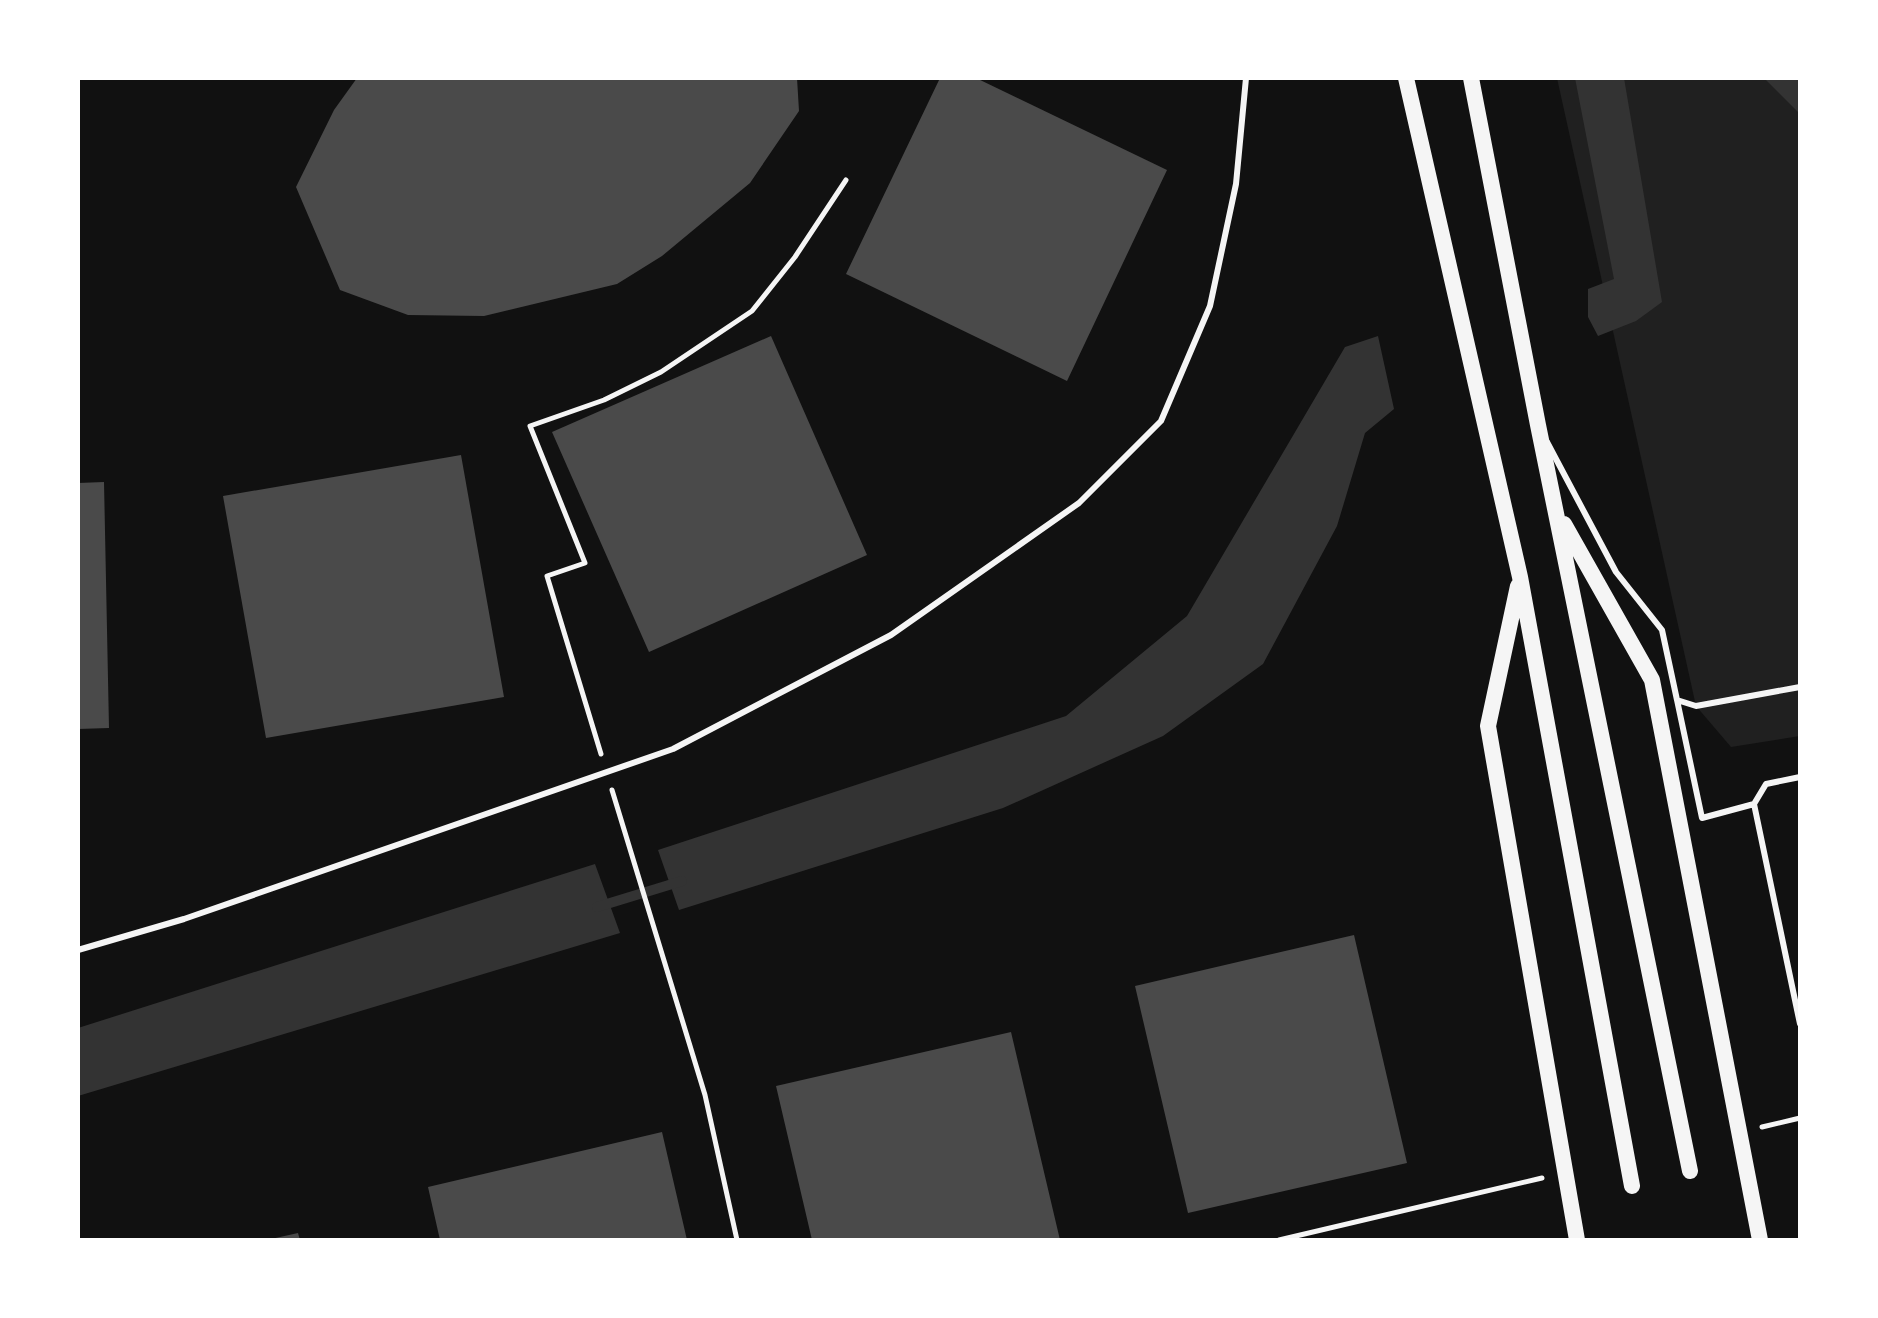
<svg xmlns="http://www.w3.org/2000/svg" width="1878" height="1318" viewBox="0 0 1878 1318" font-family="'Fira Sans',sans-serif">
<rect width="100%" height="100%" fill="#111"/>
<path fill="#202020" d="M1557,78h243v658l-69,11 -35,-41z"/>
<path fill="#333" d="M1575,78h49l38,224 -26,19 -38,15 -10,-19v-28l26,-10z
M1764,78h36v36z
M1378,336l16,73 -29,24 -28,93 -74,138 -100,72 -160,72 -324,102 -21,-60 408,-134 121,-100 158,-269z
M595,864l25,69 -542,163v-68z"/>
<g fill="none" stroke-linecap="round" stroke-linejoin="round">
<path stroke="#333" stroke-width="10" d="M597,907l85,-26"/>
</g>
<path fill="#4a4a4a" d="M357,78h440l2,33 -49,72 -88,73 -45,28 -133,32 -76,-1 -68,-25 -44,-103 38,-77z
M940,78h36l191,92 -100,211 -221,-107z
M771,336l96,219 -218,97 -97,-220z
M461,455l43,242 -238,41 -43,-242z
M104,482l5,246 -31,1v-246z
M1354,935l53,228 -219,50 -53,-227z
M1011,1032l49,208h-248l-36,-154z
M662,1132l25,108h-247l-12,-53z
M298,1233l2,7h-28l-1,-1z"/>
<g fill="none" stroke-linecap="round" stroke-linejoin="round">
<path stroke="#f5f5f5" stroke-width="5" d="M601,754l-54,-178 38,-13 -55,-137 74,-26 57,-28 91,-61 43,-54 51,-77
M612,790l93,305 32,145
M1762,1127l38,-9
M1279,1240l263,-62"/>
<path stroke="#f5f5f5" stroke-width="6" d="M1547,442l69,130 46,58 15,70 19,6 104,-19
M1677,700l25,118 52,-14
M1800,777l-34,7 -12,20 46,220
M78,950l106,-31 489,-170 218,-114 188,-132 82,-82 49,-115 26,-122 10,-106"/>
<path stroke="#f5f5f5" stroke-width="16" d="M1406,78l114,499 112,609
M1471,78l67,347 152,746
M1564,524l88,156 108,560
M1518,586l-30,140 89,514"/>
</g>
<rect width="1878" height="1318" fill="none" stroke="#ffffff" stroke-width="160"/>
</svg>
